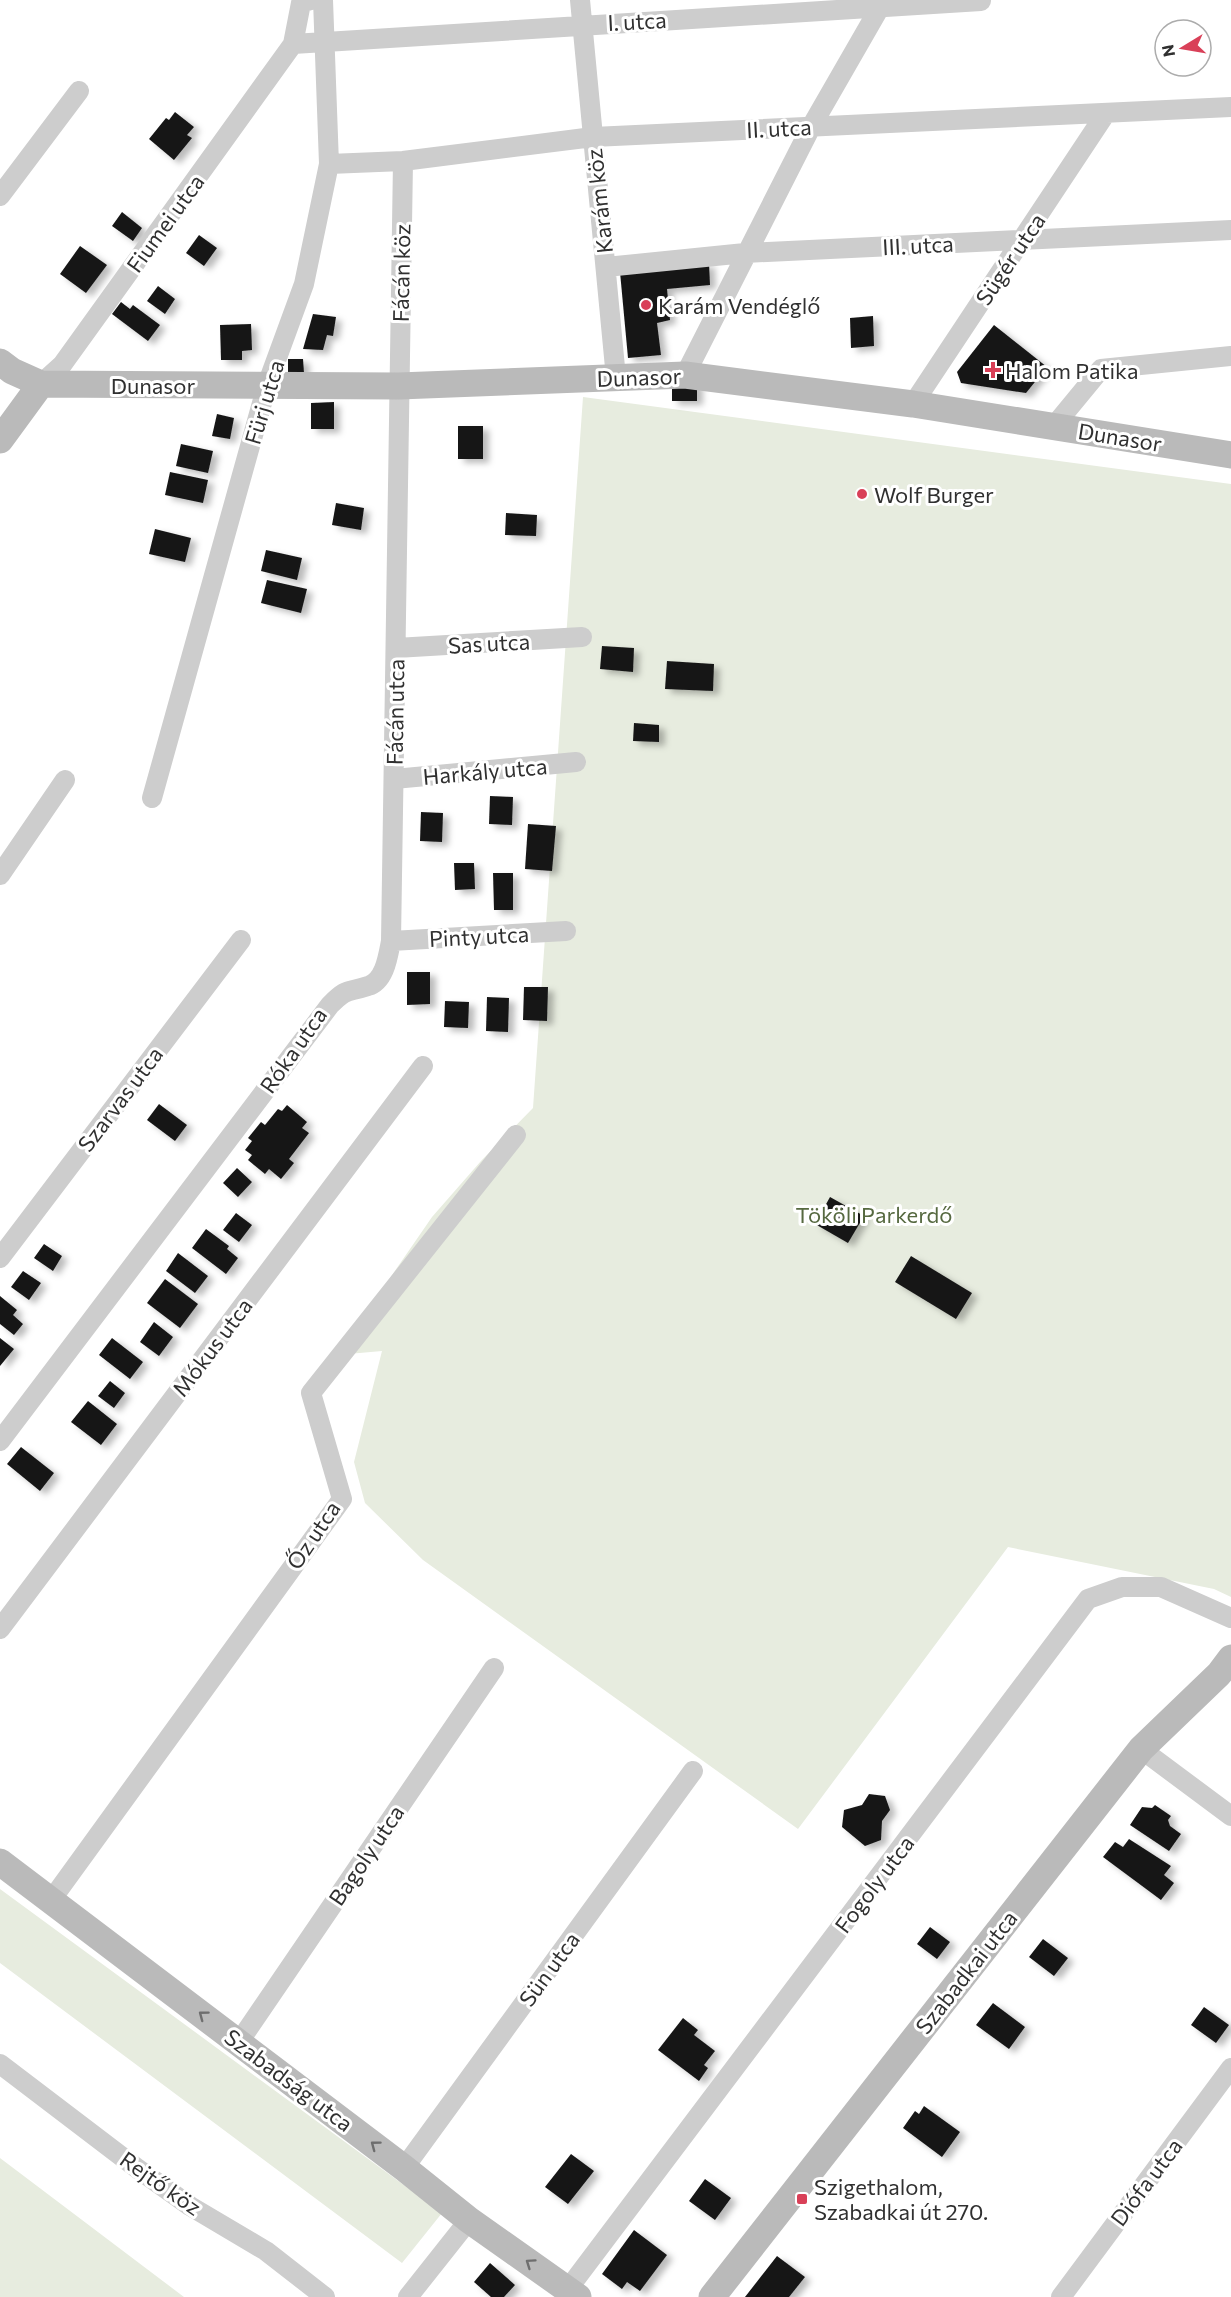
<svg xmlns="http://www.w3.org/2000/svg" width="1231" height="2297" viewBox="0 0 1231 2297" font-family="Commissioner,sans-serif">
<defs>
<filter id="shadow"><feDropShadow dx="6" dy="4" stdDeviation="3" flood-color="#0004"/></filter>
</defs>
<rect width="100%" height="100%" fill="#fff"/>
<path fill="#e7ecdf" d="M583,397l648,87v1113l-17,-8 -206,-42 -210,282 -375,-269 -58,-57 -11,-41 28,-111 -45,4 95,-138 49,-56 52,-53z
M0,1889l442,324 -40,50 -402,-300z
M0,2158l184,139h-184z"/>
<path fill="#171717" filter="url(#shadow)" d="M175,112l19,15 -7,8 5,3 -18,22 -25,-21 17,-21 3,2z
M122,212l20,16 -9,13 -21,-15z
M199,235l18,13 -13,18 -18,-13z
M80,246l27,19 -21,28 -26,-19z
M709,263l1,22 -43,4 3,31 -13,3 4,32 -33,3 -8,-86z
M158,286l17,13 -10,15 -18,-13z
M121,302l9,7 3,-4 27,20 -12,16 -36,-27z
M313,314l23,3 -3,19 -6,-1 -4,15 -20,-1z
M873,316l1,30 -23,2 -1,-30z
M251,324l1,26 -10,1v9h-21l-1,-35z
M994,325l53,42 -21,26 -65,-10 -4,-11z
M288,359h15l1,14h-16z
M672,381l25,1v19h-25z
M334,402v27h-23v-26z
M217,414l17,4 -4,21 -18,-3z
M458,426h25v33h-25z
M181,444l32,7 -5,22 -32,-7z
M170,472l38,8 -5,23 -38,-8z
M336,503l28,5 -3,22 -29,-5z
M506,513l31,2 -1,21 -31,-1z
M155,529l36,9 -6,24 -36,-8z
M266,550l36,8 -5,22 -36,-9z
M267,580l40,9 -6,24 -40,-10z
M602,646l32,2 -1,24 -33,-3z
M667,661l47,3 -1,27 -48,-2z
M634,723l25,2v17l-26,-1z
M490,796l23,1 -1,28 -23,-1z
M421,812l22,1 -1,29 -22,-1z
M528,824l28,2 -4,45 -27,-2z
M454,863h20l1,26 -20,1z
M493,873h20v37h-19z
M407,972h23v32l-23,1z
M524,987h24l-1,34 -24,-1z
M487,997l22,1 -1,34 -22,-1z
M445,1001l24,1 -1,26 -24,-1z
M159,1104l28,21 -12,16 -28,-21z
M287,1105l20,17 -5,6 7,5 -20,26 5,4 -13,16 -12,-10 -4,5 -17,-14 4,-5 -7,-5 7,-9 -4,-3 13,-16 4,3 13,-16 4,2z
M237,1168l15,14 -14,15 -15,-14z
M830,1197l34,19 -16,27 -33,-19z
M236,1213l16,12 -13,17 -16,-12z
M206,1229l23,17 -2,3 11,9 -12,16 -34,-26z
M44,1244l18,12 -9,15 -19,-13z
M178,1253l30,23 -13,17 -29,-22z
M911,1256l61,37 -16,26 -61,-37z
M23,1271l18,12 -12,17 -18,-13z
M165,1279l33,25 -18,24 -33,-25z
M0,1296l17,14 -4,5 10,9 -9,11 -14,-11z
M154,1322l19,15 -14,19 -19,-14z
M0,1338l14,11 -14,17z
M112,1338l31,24 -13,17 -31,-24z
M110,1381l15,12 -11,15 -16,-12z
M88,1401l29,23 -16,21 -30,-23z
M21,1447l33,26 -14,18 -33,-27z
M869,1794l16,2 5,14 -8,11 -1,19 -16,6 -23,-19 2,-17 18,-5z
M1155,1805l16,11 -3,4 2,6 11,8 -12,17 -39,-26 12,-18 10,1z
M1129,1839l42,27 -7,9 10,8 -13,17 -58,-43 12,-15 8,5z
M930,1927l20,15 -13,17 -20,-15z
M1043,1939l25,19 -14,18 -25,-19z
M993,2003l32,24 -16,22 -33,-24z
M1204,2007l25,18 -13,18 -25,-18z
M683,2018l15,12 -4,5 21,16 -11,14 4,3 -9,13 -41,-31z
M924,2106l36,26 -18,25 -39,-29 12,-17 4,3z
M571,2154l23,17 -26,33 -23,-17z
M705,2179l26,19 -16,22 -26,-19z
M634,2230l33,25 -27,36 -13,-9 -5,7 -20,-15z
M777,2256l28,21 -16,20h-44z
M490,2263l25,22 -11,12h-13l-17,-15z"/>
<g fill="none" stroke-linecap="round" stroke-linejoin="round">
<path stroke="#cdcdcd" stroke-width="20" d="M580,0l36,378
M293,44l688,-43
M329,164l74,-3 190,-24 638,-30
M0,196l79,-105
M606,267l139,-14 486,-23
M685,375l126,-248 69,-120
M41,384l21,-19 231,-321 8,-41 10,-3
M913,404l193,-291
M1054,426l47,-57 130,-13
M396,648l186,-11
M394,779l182,-17
M152,798l115,-413 37,-101 25,-120 -6,-164
M0,875l65,-95
M391,941l175,-10
M0,1258l241,-318
M0,1441l330,-436c18,-18 17,-12 38,-19 17,-5 20,-30 23,-45l12,-780
M0,1629l423,-563
M1141,1749l90,67
M52,1899l290,-400 -31,-106 205,-258
M239,2042l255,-374
M0,2064l138,105 52,37 76,45 59,46
M404,2168l289,-397
M568,2289l520,-690 34,-12h39l70,31
M408,2297l61,-77
M1061,2297l170,-229"/>
<path stroke="#bababa" stroke-width="27" d="M0,362l12,9 29,13 358,2 286,-11 228,29 318,51
M0,440l41,-56
M0,1862l404,306 65,52 109,77
M712,2297l429,-548 78,-75 12,-16"/>
</g>
<defs><path id="oneway-chevron" d="M-2-3.5L2.5 0L-2 3.5" fill="none" stroke-width="1.6" stroke-linecap="round" stroke-linejoin="round" transform="scale(1.5)"/></defs>
<g stroke="#6e6e6e">
<use href="#oneway-chevron" transform="translate(203 2015) rotate(-143)"/>
<use href="#oneway-chevron" transform="translate(375 2145) rotate(-143)"/>
<use href="#oneway-chevron" transform="translate(530 2263) rotate(-145)"/>
</g>
<g fill="#d94058" stroke="#fff" stroke-width="2">
<circle cx="646" cy="305" r="6"/>
<path d="M990 361h6v6h6v6h-6v6h-6v-6h-6v-6h6z"/>
<circle cx="862" cy="494" r="6"/>
<rect x="796" y="2193" width="12" height="12" rx="3"/>
</g>
<g text-anchor="middle" dominant-baseline="central" stroke-width="6" stroke-linejoin="round" paint-order="stroke">
<g font-size="22" fill="#303030" stroke="#fff">
<text transform="translate(637 21) rotate(-3)">I. utca</text>
<text transform="translate(779 128) rotate(-3)">II. utca</text>
<text transform="translate(599 201) rotate(-96)">Karám köz</text>
<text transform="translate(165 223) rotate(-54)">Fiumei utca</text>
<text transform="translate(918 245) rotate(-3)">III. utca</text>
<text transform="translate(1010 259) rotate(-56)">Sügér utca</text>
<text transform="translate(401 273) rotate(-89)">Fácán köz</text>
<text transform="translate(639 377) rotate(-2)">Dunasor</text>
<text x="153" y="385">Dunasor</text>
<text transform="translate(264 402) rotate(-73)">Fürj utca</text>
<text transform="translate(1120 437) rotate(9)">Dunasor</text>
<text transform="translate(489 643) rotate(-3)">Sas utca</text>
<text transform="translate(395 712) rotate(-89)">Fácán utca</text>
<text transform="translate(485 771) rotate(-5)">Harkály utca</text>
<text transform="translate(479 936) rotate(-3)">Pinty utca</text>
<text transform="translate(293 1050) rotate(-55)">Róka utca</text>
<text transform="translate(120 1099) rotate(-53)">Szarvas utca</text>
<text transform="translate(212 1347) rotate(-53)">Mókus utca</text>
<text transform="translate(313 1535) rotate(-56)">Őz utca</text>
<text transform="translate(366 1855) rotate(-56)">Bagoly utca</text>
<text transform="translate(874 1884) rotate(-53)">Fogoly utca</text>
<text transform="translate(549 1969) rotate(-54)">Sün utca</text>
<text transform="translate(966 1972) rotate(-52)">Szabadkai utca</text>
<text transform="translate(289 2080) rotate(37)">Szabadság utca</text>
<text transform="translate(1146 2182) rotate(-53)">Diófa utca</text>
<text transform="translate(161 2183) rotate(35)">Rejtő köz</text>
</g>
<g font-size="22" fill="#303030" stroke="#fff" text-anchor="start">
<text x="658" y="305">Karám Vendéglő</text>
<text x="1005" y="370">Halom Patika</text>
<text x="874" y="494">Wolf Burger</text>
<text x="814" y="2186">Szigethalom,<tspan x="814" dy="25">Szabadkai út 270.</tspan></text>
</g>
<g font-size="22" fill="#566940" stroke="#fff">
<text x="874" y="1214">Tököli Parkerdő</text>
</g>
</g>
<g transform="translate(1183 48) rotate(259)"><circle r="28" fill="#ffffff" stroke="#acacac" stroke-width="1.5"/>
<path d="M0-4.5L10 22L0 15L-10 22Z" fill="#d94058"/>
<text y="-9" font-size="16" font-weight="bold" text-anchor="middle" fill="#303030">N</text>
</g>
</svg>
